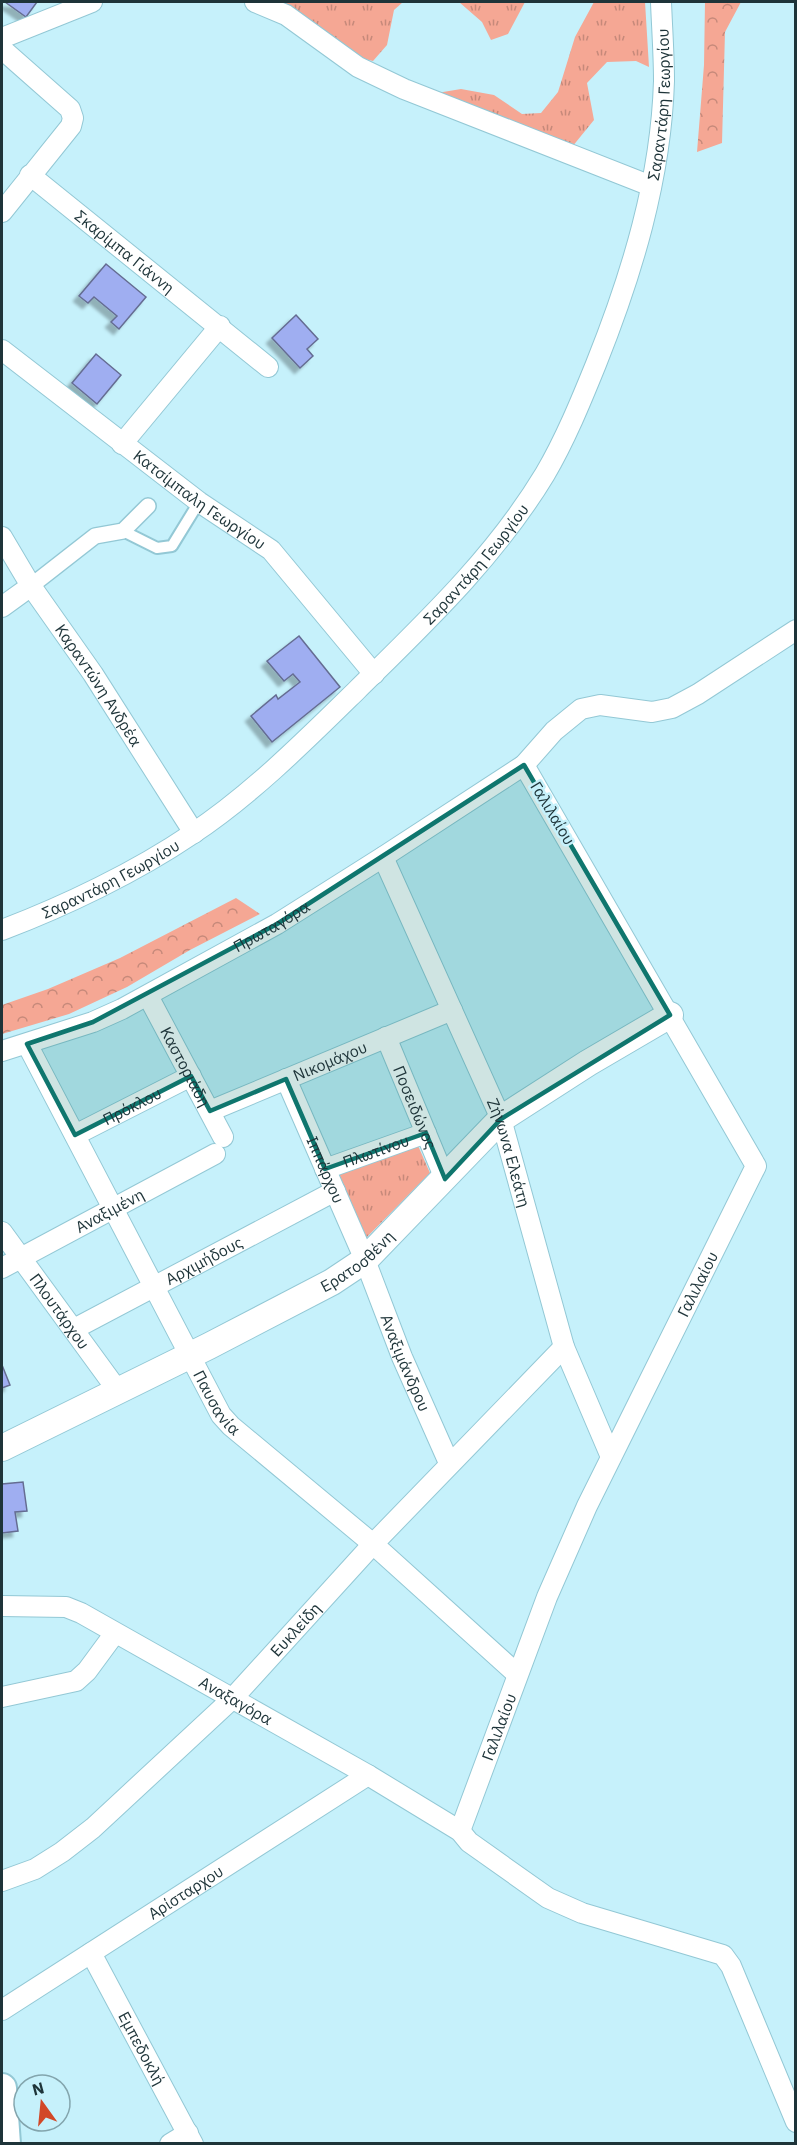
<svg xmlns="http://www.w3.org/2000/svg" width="797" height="2145" viewBox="0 0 797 2145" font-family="'IBM Plex Sans',sans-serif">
<defs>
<pattern id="grass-tufts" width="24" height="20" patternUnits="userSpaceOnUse" patternTransform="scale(1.5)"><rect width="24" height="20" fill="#f5a794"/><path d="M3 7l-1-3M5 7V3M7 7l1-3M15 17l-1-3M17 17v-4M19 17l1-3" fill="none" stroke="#c6897a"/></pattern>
<pattern id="forest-crowns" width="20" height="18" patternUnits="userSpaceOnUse" patternTransform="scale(1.5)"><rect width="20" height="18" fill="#f5a794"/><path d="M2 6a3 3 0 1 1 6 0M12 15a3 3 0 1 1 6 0" fill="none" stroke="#c6897a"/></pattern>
<filter id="shadow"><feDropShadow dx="-5.5" dy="5.5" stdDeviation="1.5" flood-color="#0004"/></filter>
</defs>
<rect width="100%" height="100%" fill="#c6f1fb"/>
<path fill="url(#grass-tufts)" d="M274,2h129l-9,8 -7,35 -14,16 -21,-5z
M459,2h66l-17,32 -17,6 -9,-18z
M594,2h51l4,65 -13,-6 -29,1 -20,21 7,37 -22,27 -135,-54 24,-4 33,6 28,19 19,-1 17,-21 17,-55z
M416,1141l14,32 -65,66 -29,-69z"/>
<path fill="url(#forest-crowns)" d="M705,2h36l-16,30 -3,111 -25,9 7,-87z
M236,898l24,16 -70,36 -63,37 -58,27 -67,20v-29l46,-16 72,-31z"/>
<path fill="#9faef1" stroke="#656d92" stroke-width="1.5" filter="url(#shadow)" d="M5,2h32l-11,15z
M106,264l40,33 -27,32 -8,-7 6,-6 -23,-19 -6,6 -9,-7z
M296,315l22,24 -11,10 6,7 -13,12 -28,-30z
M96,354l25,21 -24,29 -25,-21z
M299,636l41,51 -68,55 -21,-26 25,-21 2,4 22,-17 -7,-8 -9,7 -17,-20z
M2,1365l8,20 -8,3z
M23,1482l4,29 -12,1 3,19 -16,2v-49z"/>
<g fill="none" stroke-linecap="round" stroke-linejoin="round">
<defs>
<path id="service" d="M123,531l34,17 15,-2 27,-44"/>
<path id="pedestrian" d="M31,586l64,-50 28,-5 25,-25"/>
<g id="minor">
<path d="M255,2l31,13 72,52 46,22 247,97"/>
<path d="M2,38l90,-36"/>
<path d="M2,49l68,60 3,9 -2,8 -69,86"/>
<path id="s1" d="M30,175l238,192"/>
<path id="s2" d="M2,350l197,152 72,48 103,124"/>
<path d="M122,444l98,-118"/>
<path id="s3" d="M2,537l29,49 62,88 101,159"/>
<path d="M2,607l29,-21"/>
<path id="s4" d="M383,857l118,262 63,228 47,110"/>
<path id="s5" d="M2,930c63,-24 134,-58 190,-96 59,-39 114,-94 165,-144 68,-67 138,-133 188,-216 20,-34 36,-73 51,-110 36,-90 65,-185 68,-283 0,-26 -2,-53 -3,-79"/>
<path id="s6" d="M148,996l75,141"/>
<path id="s7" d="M386,1037l59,142"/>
<path id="s8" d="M27,1044l194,371 10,11 142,118 144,130"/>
<path id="s9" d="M2,1051l91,-29 29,-13 155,-85 106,-67 141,-92 30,-34 27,-22 19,-4 52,7 20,-4 26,-14 98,-64"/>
<path id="s10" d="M286,1079l79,181 37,97 47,106"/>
<path id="s11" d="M210,1111l242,-101"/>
<path id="s12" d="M75,1135l116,-59"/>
<path id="s13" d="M325,1169l101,-36"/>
<path id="s14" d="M2,1232l116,159"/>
<path id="s15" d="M2,1268l213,-114"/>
<path id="s16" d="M74,1329l261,-138"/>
<path id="s17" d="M2,1606l64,1 15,6 287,162 92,56 9,11 79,56 34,15 141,42 8,11 65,156"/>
<path d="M2,1697l74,-16 11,-10 28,-38"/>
<path id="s18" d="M460,1831l87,-234 40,-91 169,-340 -232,-401"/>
<path id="s19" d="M2,1881l33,-12 27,-17 31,-24 139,-129 141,-155 191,-197"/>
<path id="s20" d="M91,1953l102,191"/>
<path id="s21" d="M2,2010l366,-235"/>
<path d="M170,2144l18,-11"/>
</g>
<g id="tertiary">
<path id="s22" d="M2,1448l207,-102 123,-64 33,-22 136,-141 87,-56 82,-48"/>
</g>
<path id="secondary" d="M2,2088l4,56"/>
</defs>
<use href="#service" stroke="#93c8d5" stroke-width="14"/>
<use href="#pedestrian" stroke="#93c8d5" stroke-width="18"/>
<use href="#minor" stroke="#93c8d5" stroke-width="22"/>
<use href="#tertiary" stroke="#93c8d5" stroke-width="28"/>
<use href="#secondary" stroke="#93c8d5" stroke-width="32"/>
<use href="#service" stroke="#fff" stroke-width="10"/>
<use href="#pedestrian" stroke="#fff" stroke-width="15"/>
<use href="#minor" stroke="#fff" stroke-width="20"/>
<use href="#tertiary" stroke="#fff" stroke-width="26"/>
<use href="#secondary" stroke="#fff" stroke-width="28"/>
</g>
<path fill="#0f766e" fill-opacity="0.2" stroke="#0f766e" stroke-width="4.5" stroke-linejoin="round" d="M524,765l146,250 -169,104 -56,60 -19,-46 -101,36 -39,-90 -76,32 -19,-35 -116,59 -48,-91 66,-22 184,-98z"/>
<g text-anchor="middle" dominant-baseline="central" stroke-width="5" stroke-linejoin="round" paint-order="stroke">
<g font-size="16" fill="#1e3439" stroke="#c6f1fb">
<text stroke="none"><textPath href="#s5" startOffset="1110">Σαραντάρη Γεωργίου</textPath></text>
<text stroke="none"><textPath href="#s1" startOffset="122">Σκαρίμπα Γιάννη</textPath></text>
<text stroke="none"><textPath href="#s2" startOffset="248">Κατσίμπαλη Γεωργίου</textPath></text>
<text stroke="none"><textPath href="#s5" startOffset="606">Σαραντάρη Γεωργίου</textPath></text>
<text stroke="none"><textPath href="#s3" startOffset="177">Καραντώνη Ανδρέα</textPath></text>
<text transform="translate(553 813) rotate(59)">Γαλιλαίου</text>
<text stroke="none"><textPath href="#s5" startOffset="120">Σαραντάρη Γεωργίου</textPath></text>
<text stroke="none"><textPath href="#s9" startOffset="298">Πρωταγόρα</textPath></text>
<text stroke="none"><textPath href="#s11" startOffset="130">Νικομάχου</textPath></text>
<text stroke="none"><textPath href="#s6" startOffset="80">Καστοριάδη</textPath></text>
<text stroke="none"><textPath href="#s12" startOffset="64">Πρόκλου</textPath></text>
<text stroke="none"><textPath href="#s7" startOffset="76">Ποσειδώνος</textPath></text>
<text stroke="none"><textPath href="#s13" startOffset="54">Πλωτίνου</textPath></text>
<text stroke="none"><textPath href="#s4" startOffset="322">Ζήνωνα Ελεάτη</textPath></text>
<text stroke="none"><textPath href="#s10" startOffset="99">Ιππάρχου</textPath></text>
<text stroke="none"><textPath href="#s15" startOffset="122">Αναξιμένη</textPath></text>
<text stroke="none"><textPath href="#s16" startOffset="147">Αρχιμήδους</textPath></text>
<text stroke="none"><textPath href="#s22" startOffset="402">Ερατοσθένη</textPath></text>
<text stroke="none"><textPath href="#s18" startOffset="597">Γαλιλαίου</textPath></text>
<text stroke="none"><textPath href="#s14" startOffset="98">Πλουτάρχου</textPath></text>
<text stroke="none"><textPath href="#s10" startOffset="308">Αναξιμάνδρου</textPath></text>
<text stroke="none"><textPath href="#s8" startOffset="406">Παυσανία</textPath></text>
<text stroke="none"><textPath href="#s19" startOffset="390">Ευκλείδη</textPath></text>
<text stroke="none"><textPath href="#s17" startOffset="258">Αναξαγόρα</textPath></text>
<text stroke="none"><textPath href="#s18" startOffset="111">Γαλιλαίου</textPath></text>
<text stroke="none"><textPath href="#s21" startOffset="218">Αρίσταρχου</textPath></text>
<text stroke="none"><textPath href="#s20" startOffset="108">Εμπεδοκλή</textPath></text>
</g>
</g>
<rect width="797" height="2145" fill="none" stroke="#1e3439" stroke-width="6"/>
<g transform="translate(42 2103) rotate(345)"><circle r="28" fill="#c6f1fb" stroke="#83a5ad" stroke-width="1.5"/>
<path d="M0-4.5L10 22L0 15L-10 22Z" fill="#d24827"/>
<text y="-9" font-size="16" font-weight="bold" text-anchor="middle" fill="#1e3439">N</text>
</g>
</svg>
